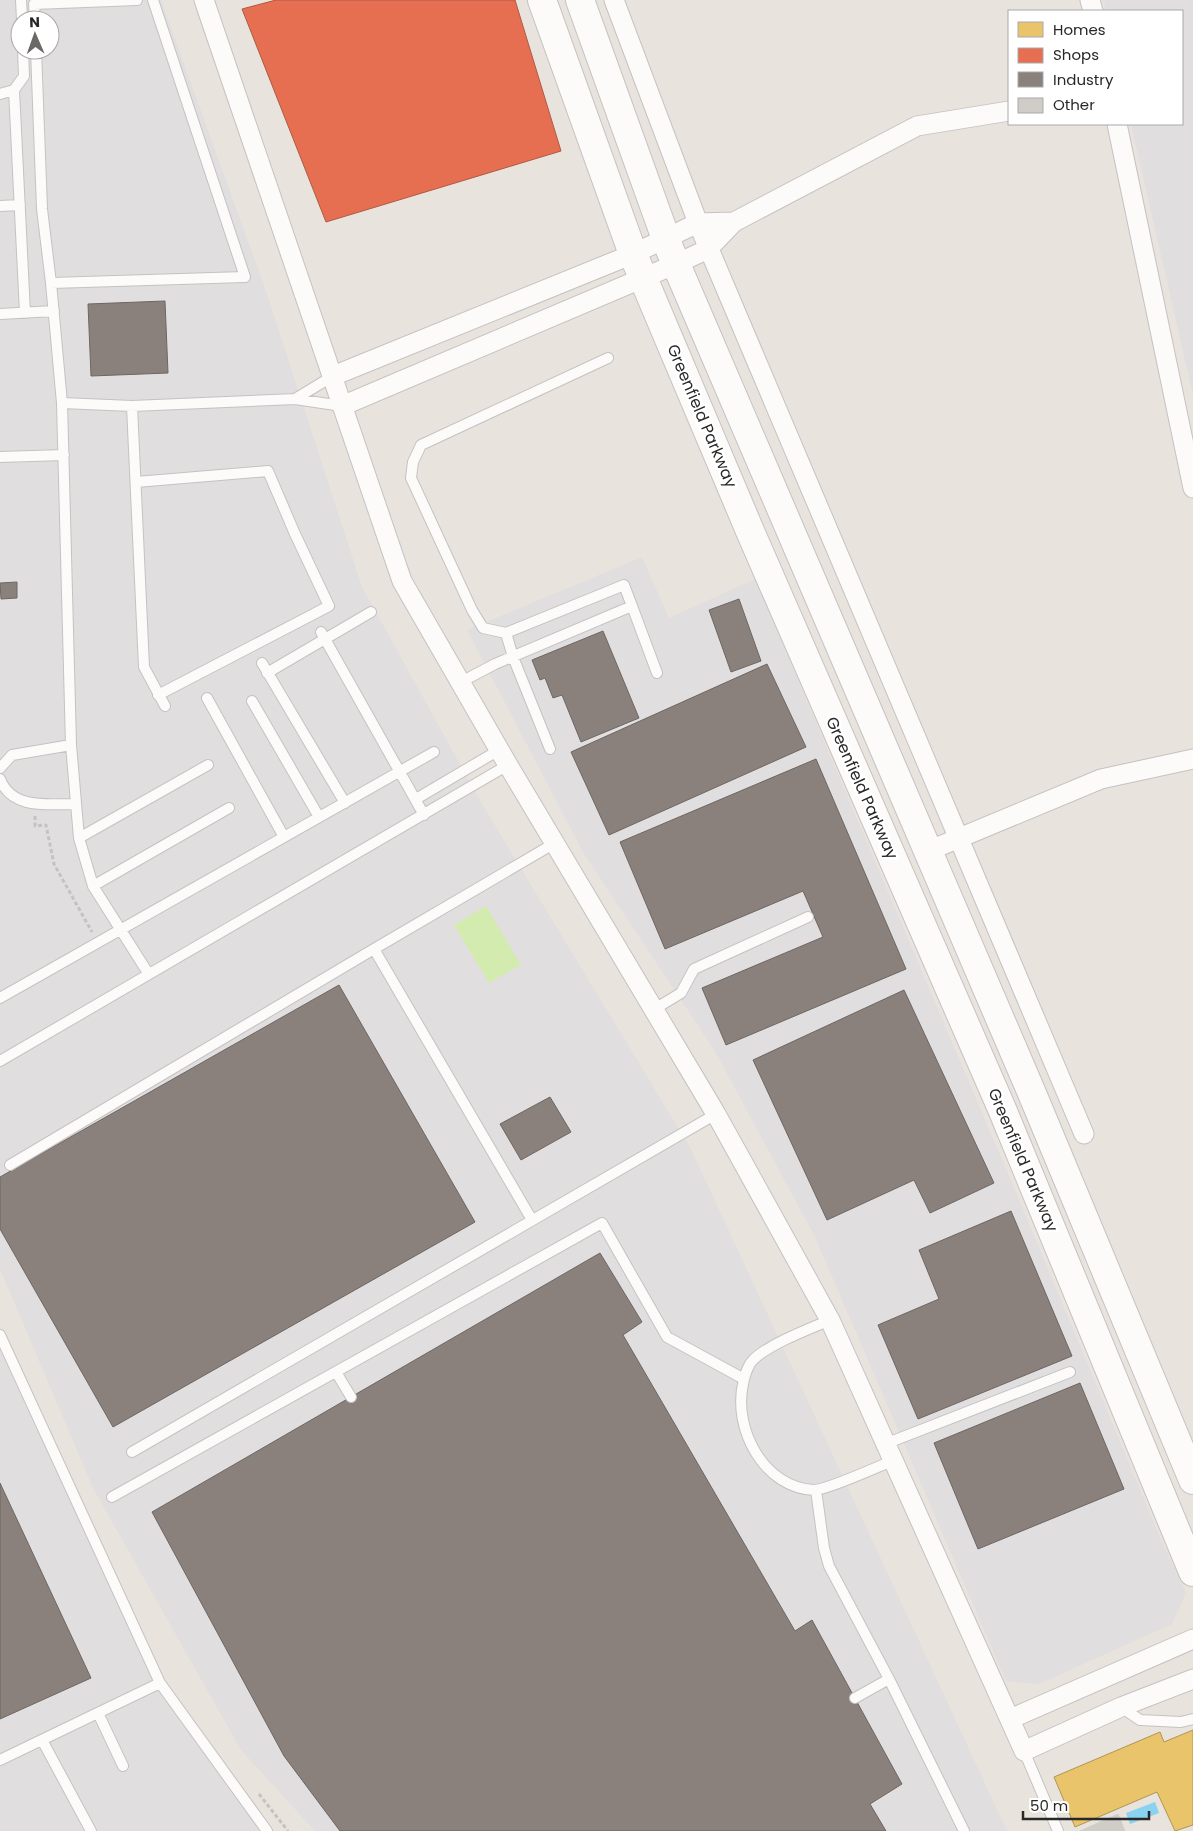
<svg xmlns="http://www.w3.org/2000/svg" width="1193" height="1831" viewBox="0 0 1193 1831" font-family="Poppins,sans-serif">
<rect width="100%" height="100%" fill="#e8e3dc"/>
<path fill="#e1dee0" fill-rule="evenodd" d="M0,0h161l106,294 95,293 120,217 209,345 316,682h-692l-74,-81 -148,-262 -93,-219zM20,20h30v30h-30z
M1103,0h90v395l-62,-271h51v-113h-76z
M642,557l27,61 86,-39 265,623 142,340 24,51 -14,31 -133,60 -33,-3 -191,-444 -99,-184 -133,-201 -116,-222z
M0,1347l143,314 120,170h-263z"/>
<path fill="#d3ebae" d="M486,906l35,59 -32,18 -35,-58z"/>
<path fill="#89d2f0" d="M1155,1802l4,11 -29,11 -4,-11z"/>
<path fill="#e9c46a" stroke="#af9556" d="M1193,1730v95l-18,6 -18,-39 -82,35 -21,-50 106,-45 4,10z"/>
<path fill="#e76f51" stroke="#ae5a45" d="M276,0h239l46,151 -235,71 -84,-213z"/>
<path fill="#8a817c" stroke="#6d6663" d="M165,301l3,72 -77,3 -3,-72z
M17,582v16l-16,1 -1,-16z
M739,599l22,62 -30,11 -22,-62z
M603,631l36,87 -58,24 -19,-47 -9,3 -8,-20 -5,2 -8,-20z
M767,664l39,83 -197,88 -38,-83z
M816,759l90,210 -180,76 -24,-57 121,-51 -20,-46 -138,58 -45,-107z
M339,985l136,237 -362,205 -113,-198v-52z
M904,990l90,193 -64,30 -16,-33 -87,40 -74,-160z
M550,1097l21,35 -50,28 -21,-36z
M1011,1211l61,145 -154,63 -40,-94 61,-26 -20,-49z
M600,1253l42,69 -19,13 172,296 17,-11 90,164 -32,20 16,27h-546l-56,-75 -132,-244z
M1080,1383l44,106 -146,60 -44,-106z
M0,1483l91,195 -91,41z"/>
<path fill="#d0cdc8" stroke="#d2cec8" d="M1118,1814l7,17h-45z"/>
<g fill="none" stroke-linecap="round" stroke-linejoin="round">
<defs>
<path id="service" d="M21,0l1,20
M35,20l-1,-16 103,-4
M36,50l6,159 9,74 11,120 9,342 8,93 14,48 55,87
M14,90l11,223
M0,94l14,-4 10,-14 -1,-26
M0,206l20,-1
M51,283l194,-6 -92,-277
M0,314l54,-3
M295,399l38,-23
M62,403l70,3 163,-7 47,7
M132,406l12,261 21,39
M0,457l64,-2
M136,482l132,-11 27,63 34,72 -171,89
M321,632l103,183
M506,633l-23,-5 -11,-18 -61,-132 2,-16 8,-17 187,-87
M262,663l83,140
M267,673l104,-61
M461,682l34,-18 137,-58 25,67
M207,698l77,139
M252,701l67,116
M550,749l-37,-92 -7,-24 118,-48 8,21
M0,768l12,-13 59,-10
M0,779c12,31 48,25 75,25
M416,799l83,-49
M79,838l129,-73
M93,886l136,-78
M374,949l181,-106
M0,998l434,-246
M653,1010l28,-17 13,-24 114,-52
M0,1061l508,-296
M10,1165l364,-216 158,271
M830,1320c-21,9 -61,24 -77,40 -5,5 -9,17 -10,24 -10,45 21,104 71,106 13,0 63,-23 78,-29
M0,1335l160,348 107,148
M336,1372l15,25
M885,1444l185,-72
M132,1452l584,-338
M816,1490l8,58 5,18 60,113 75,152
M112,1497l490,-274 65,114 77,42
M855,1698l34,-19
M1121,1707l19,13 41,2 12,-3
M98,1713l25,53
M42,1740l49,91
M1024,1751l34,80
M0,1760l160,-77"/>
<path id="minor" d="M204,0l198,581 106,184 208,349 114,206 194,431 97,-44 72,-28
M614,0l84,223 386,911
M1090,0l3,11
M1117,124l76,364
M333,376l300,-122 65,-31 36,-1
M342,406l334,-142 32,-15 26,-27 183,-96 92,-15
M928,851l173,-72 92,-20
M1010,1719l183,-80"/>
<path id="secondary" d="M542,0l91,254 117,277 252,578 191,463
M580,0l90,250 361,841 162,389"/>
</defs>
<use href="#service" stroke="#c4c2c3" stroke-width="12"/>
<use href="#minor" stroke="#c4c2c3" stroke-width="21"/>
<use href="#secondary" stroke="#c4c2c3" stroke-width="30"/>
<path stroke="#c4c3c3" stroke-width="3" stroke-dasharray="4 2.5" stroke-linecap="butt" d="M35,816v10l11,-1 8,39 38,68
M259,1794l29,37"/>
<use href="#service" stroke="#fcfbfa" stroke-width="10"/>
<use href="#minor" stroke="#fcfbfa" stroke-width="19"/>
<use href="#secondary" stroke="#fcfbfa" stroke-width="28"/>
</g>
<g text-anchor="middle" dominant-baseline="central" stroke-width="5" stroke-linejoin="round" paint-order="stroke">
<g font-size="16" fill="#282828" stroke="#fff">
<text transform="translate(702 416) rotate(67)">Greenfield Parkway</text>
<text transform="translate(862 788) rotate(66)">Greenfield Parkway</text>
<text transform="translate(1023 1160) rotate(67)">Greenfield Parkway</text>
</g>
</g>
<rect x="1008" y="10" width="175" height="115" fill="#ffffff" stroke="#a9a9a9"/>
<rect x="1018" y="22" width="25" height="15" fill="#e9c46a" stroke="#a9a9a9"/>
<text x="1053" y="35" font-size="15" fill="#282828">Homes</text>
<rect x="1018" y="48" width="25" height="15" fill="#e76f51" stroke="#a9a9a9"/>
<text x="1053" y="60" font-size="15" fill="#282828">Shops</text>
<rect x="1018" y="72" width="25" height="15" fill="#8a817c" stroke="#a9a9a9"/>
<text x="1053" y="85" font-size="15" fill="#282828">Industry</text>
<rect x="1018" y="98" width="25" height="15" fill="#d0cdc8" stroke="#a9a9a9"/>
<text x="1053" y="110" font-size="15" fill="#282828">Other</text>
<g transform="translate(35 35) rotate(358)"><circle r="24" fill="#ffffff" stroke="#a9a9a9"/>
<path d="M0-4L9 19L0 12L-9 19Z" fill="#6b6967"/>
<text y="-8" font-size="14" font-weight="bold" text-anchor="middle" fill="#282828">N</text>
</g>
<path d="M1023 1811v8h126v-8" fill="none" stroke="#282828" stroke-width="2.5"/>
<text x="1030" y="1811" font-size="15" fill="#282828" stroke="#ffffff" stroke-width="4" paint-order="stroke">50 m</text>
</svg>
